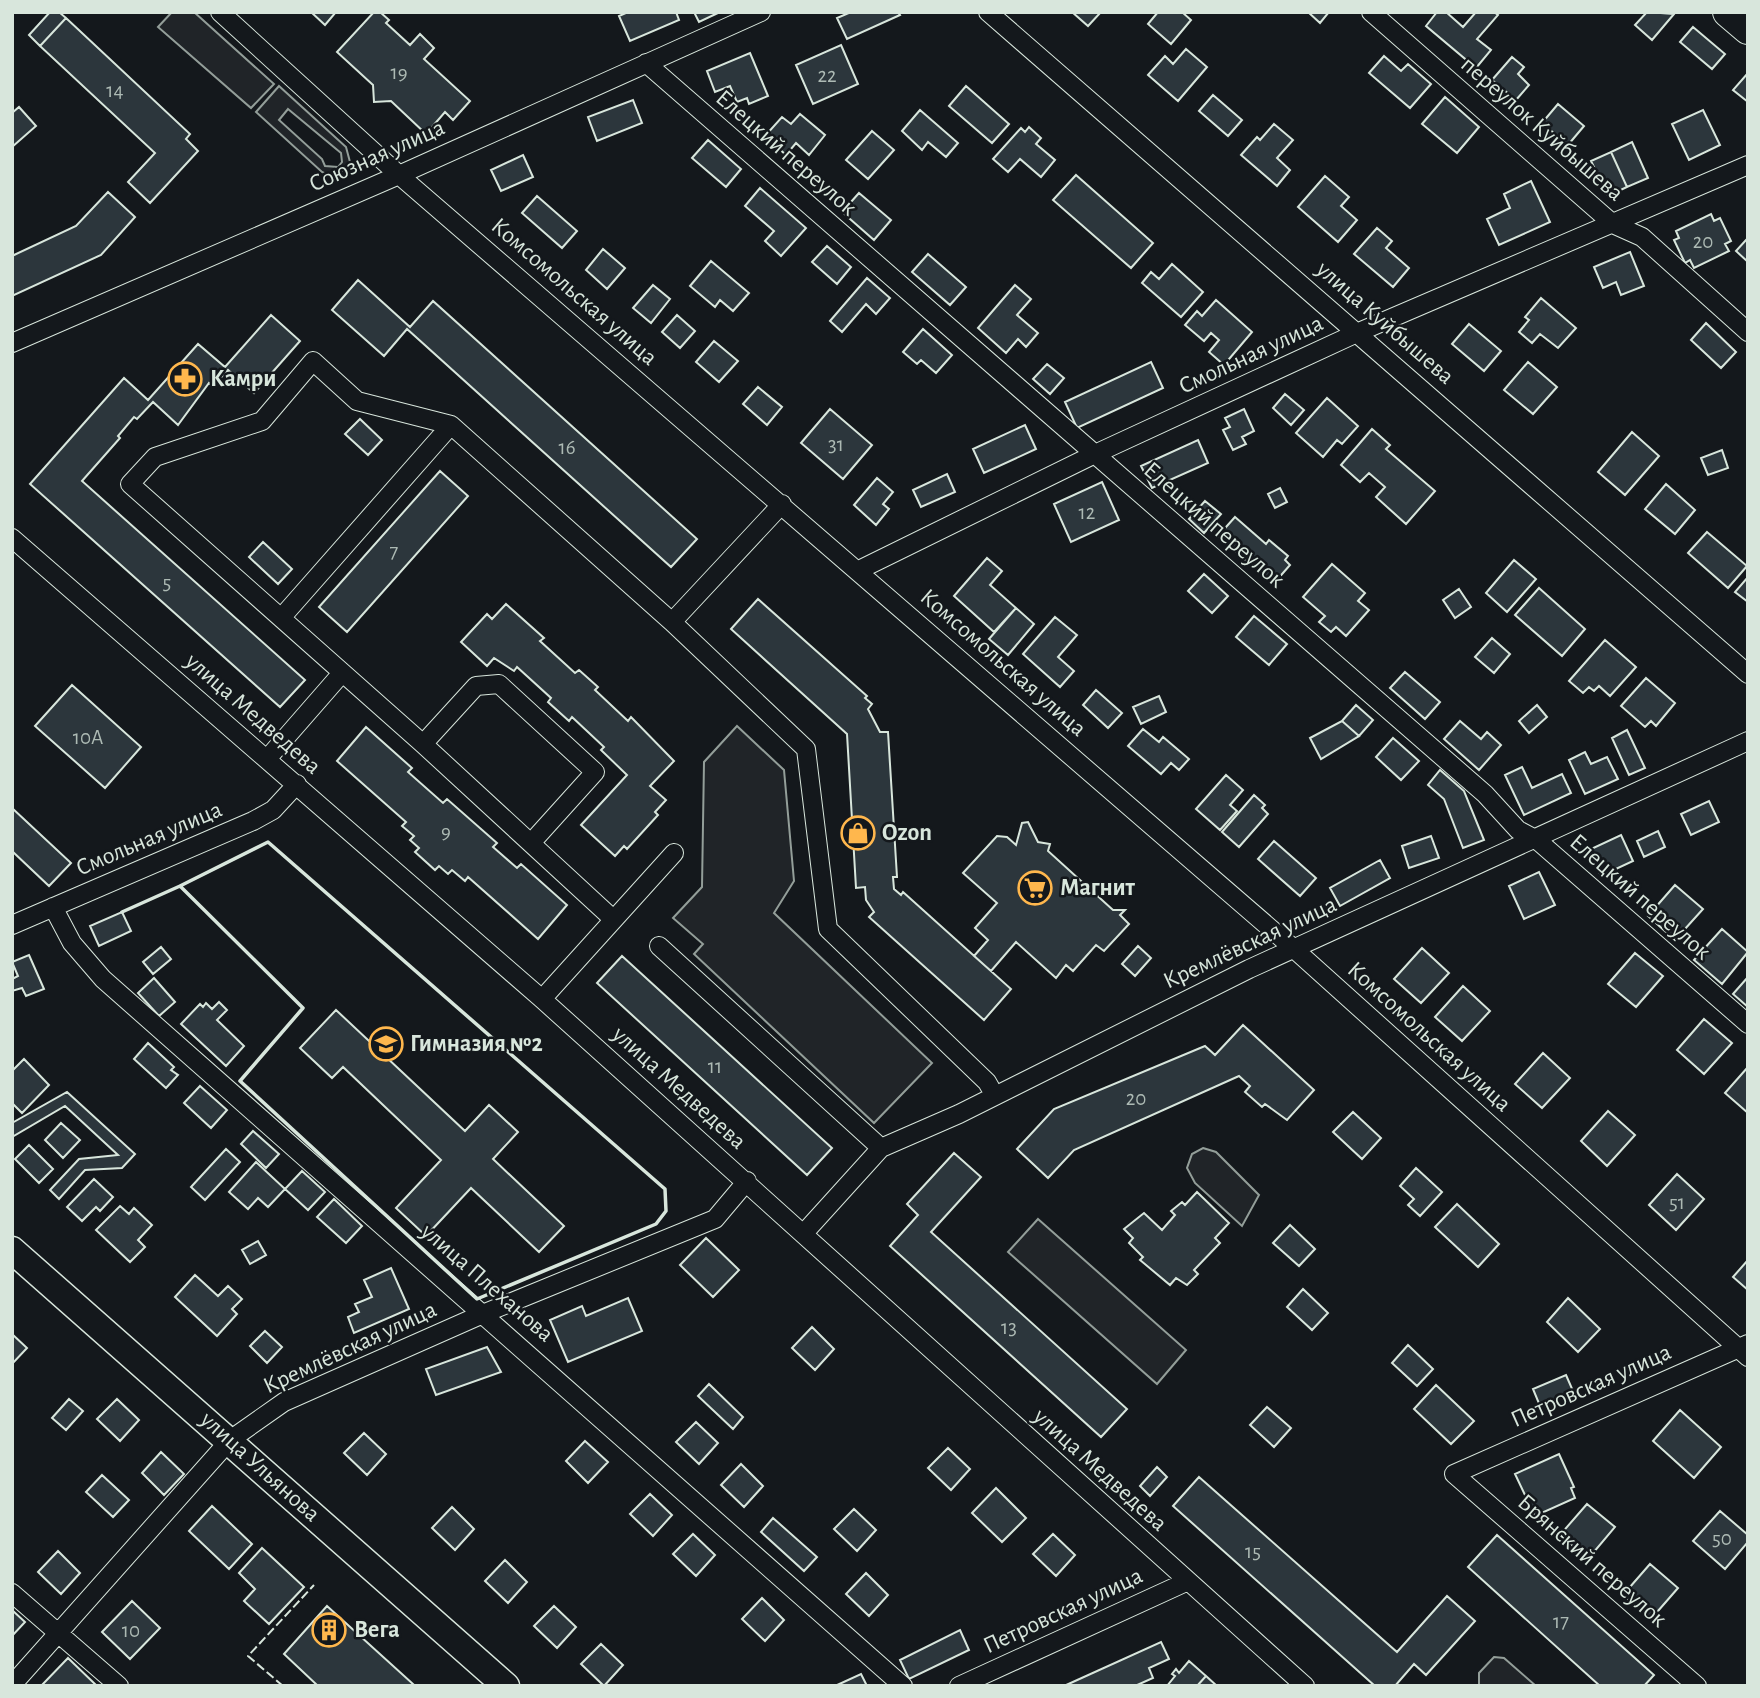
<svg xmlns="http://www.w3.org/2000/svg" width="1760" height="1698" viewBox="0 0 1760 1698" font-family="'Alegreya Sans',sans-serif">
<rect width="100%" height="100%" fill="#14181c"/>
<path fill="#202428" stroke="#939e99" stroke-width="2" fill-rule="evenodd" d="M172,12h22l80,72 -23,24 -93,-81z
M279,86l67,61 4,15 -10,11 -12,2 -6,-3 -66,-60zM288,109l53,44 1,9 -4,5 -13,-1 -3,-7 -43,-39z
M737,726l47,44 10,111 -20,32 158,150 -58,60 -180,-169 9,-10 -30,-26 29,-31 2,-125z
M1203,1148l13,4 43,43 -17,31 -47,-43 -8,-15 5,-14z
M1038,1219l148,131 -29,34 -149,-132z
M1494,1657l10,1 32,28h-57v-13z"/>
<path fill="#2c363c" stroke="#d8e6dc" stroke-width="2" d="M50,12h9l7,6 -26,28 -11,-11z
M311,12h25l-11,13z
M374,12h6l9,8 -3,3 24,22 10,-11 14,14 -10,11 46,42 -17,19 -8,-8 -19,22 -35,-33 -17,1 -1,-17 -36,-33z
M628,12h48l3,8 -49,21 -11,-25z
M694,12h26l-21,10z
M851,12h47l2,3 -53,24 -10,-21z
M1072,12h29l-13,14z
M1158,12h24l9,8 -20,24 -23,-20z
M1308,12h21l-9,11z
M1437,12h9l17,15 13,-15h18l4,3 -21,24 14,11 -15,18 -50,-42z
M1647,12l27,2 -22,26 -17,-15z
M66,18l124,116 -4,5 12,12 -48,52 -22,-21 27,-29 -115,-107z
M1693,27l32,27 -13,15 -32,-27z
M841,45l17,39 -45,20 -17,-39z
M1186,49l21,18 -29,34 -30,-26 17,-19 8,8z
M750,53l18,43 -19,8 -2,-6 -10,4 -7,-16 -15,6 -8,-21z
M1384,56l17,15 7,-7 23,20 -21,24 -41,-35z
M1512,57l12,10 -6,7 11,11 -13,15 -24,-20z
M1748,73v29l-15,-12z
M966,86l43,38 -17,19 -43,-37z
M1213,95l29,25 -14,16 -29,-25z
M1445,97l34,30 -22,26 -35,-29z
M633,100l9,23 -45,18 -9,-24z
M1558,104l26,22 -16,19 -26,-22z
M19,107l17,19 -24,21v-34z
M920,110l38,33 -12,14 -18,-15 -6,8 -20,-19z
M1703,110l17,35 -31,15 -17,-36z
M800,114l25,21 -16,20 -13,-12 -10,12 -21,-19 17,-19 9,7z
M1274,124l19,16 -16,18 13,12 -13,16 -36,-31 16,-18 3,3z
M1029,127l12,11 -5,6 19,16 -14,17 -21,-18 -12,13 -15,-13 28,-31 4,4z
M872,131l22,19 -26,29 -22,-19z
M708,140l33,29 -15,18 -34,-29z
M1632,142l16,36 -21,9 -16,-35z
M1611,152l16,35 -19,9 -17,-35z
M523,155l10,22 -32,14 -10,-21z
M1076,175l77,68 -22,25 -78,-68z
M1325,176l24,21 -8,9 16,14 -19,22 -40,-35z
M1531,181l19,41 -51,23 -12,-26 23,-11 -6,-14z
M760,188l46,40 -25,28 -16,-15 9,-10 -29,-25z
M108,192l27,25 -34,38 -89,41v-40l64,-30z
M859,193l32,27 -17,20 -32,-28z
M537,196l40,35 -15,17 -40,-35z
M1711,214l3,7 6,-3 11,23 -6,3 4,7 -35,17 -4,-8 -5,3 -11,-23 5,-2 -3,-7z
M1377,228l15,13 -6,7 23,20 -16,19 -39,-33z
M1746,240l2,1v21l-12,-11z
M827,246l24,21 -14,17 -25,-22z
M603,249l22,19 -18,21 -21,-19z
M1630,252l14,34 -23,9 -5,-13 -13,6 -9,-21z
M928,254l38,33 -16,18 -38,-33z
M711,261l38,32 -16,18 -13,-11 -5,7 -25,-21z
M1172,264l31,28 -22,25 -39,-34 9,-11 8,7z
M867,278l23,20 -14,16 -10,-10 -24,28 -12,-11z
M358,280l52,47 23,-26 264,238 -26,28 -264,-238 -23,27 -52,-46z
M653,285l17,14 -19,24 -18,-15z
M1015,285l16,14 -14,16 21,18 -12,14 -8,-8 -12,14 -28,-25z
M1541,298l35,30 -18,20 -18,-14 -8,9 -13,-11 10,-12 -4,-3z
M1216,300l36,32 -28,33 -15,-13 10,-12 -8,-7 -7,8 -19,-16 12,-14 5,5z
M271,315l29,26 -46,52 -26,-23 -15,16 -4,-3 -31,42 -25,-23 -16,17 -3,-2 -16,19 2,2 -38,43 223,199 -25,27 -250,-223 94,-106 24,22 50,-56 27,23z
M677,315l18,16 -15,17 -18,-16z
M1706,323l30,29 -15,16 -30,-28z
M1469,324l32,27 -17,20 -32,-27z
M923,329l29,26 -16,18 -15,-13 -4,4 -14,-12z
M714,341l24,20 -19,21 -23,-20z
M1151,362l12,26 -86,40 -12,-26z
M1528,362l29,25 -24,27 -29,-24z
M1047,364l17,14 -14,16 -17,-15z
M758,387l24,20 -15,18 -24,-21z
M1285,394l19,16 -13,15 -18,-17z
M1327,398l31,28 -16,18 -5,-4 -14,17 -27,-24z
M830,409l42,36 -29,34 -42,-36z
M1244,409l10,22 -12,6 4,7 -13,6 -10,-20 7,-3 -5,-9z
M360,419l22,21 -14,15 -23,-21z
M1025,425l11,24 -52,24 -11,-24z
M1372,429l18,16 -4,4 49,42 -29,33 -30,-27 9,-10 -16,-14 -9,9 -19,-17z
M1632,432l27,24 -34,39 -27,-23z
M1198,440l10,23 -56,25 -11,-22z
M1722,450l6,18 -20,7 -7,-17z
M440,471l28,25 -121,136 -28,-25z
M947,474l8,18 -34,15 -8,-17z
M877,478l16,14 -10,12 6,5 -13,16 -22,-20z
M1102,482l17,38 -48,22 -17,-38z
M1666,484l29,26 -20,24 -30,-25z
M1280,488l7,14 -12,6 -7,-14z
M1205,501l16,13 -17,19 -15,-14z
M1235,517l31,27 3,-4 19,16 -3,4 5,5 -14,16 -6,-5 -3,3 -49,-43z
M1707,532l40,34 -19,22 -40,-35z
M263,542l29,27 -14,15 -29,-27z
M987,558l15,13 -12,14 26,23 -22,24 -40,-36z
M1514,560l22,19 -29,33 -21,-19z
M1332,564l33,29 -7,8 11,9 -23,26 -10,-9 -5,5 -12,-10 6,-6 -22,-19z
M1204,574l24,22 -16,17 -24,-22z
M1748,577v25l-13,-10z
M1539,588l46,41 -23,27 -47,-41z
M1459,589l12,18 -16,11 -12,-18z
M758,599l109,97 -2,2 7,6 -4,5 12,23h8l9,145h-4l1,12 7,6 2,-3 108,97 -27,31 -115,-103 5,-5 -8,-12 -1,-13 -9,1 -9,-154 -116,-105z
M506,604l38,34 -4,3 35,32 4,-3 19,17 -3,3 33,31 3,-4 43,44 -24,25 16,14 -11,12 3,3 -31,34 -3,-3 -9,10 -34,-31 46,-50 -26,-25 3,-3 -32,-30 -3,4 -21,-19 3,-4 -34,-31 -3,4 -20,-13 -7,8 -26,-24 26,-28 5,5z
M1016,608l18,16 -26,31 -19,-16z
M1254,616l33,28 -18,21 -33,-28z
M1055,617l22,18 -19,22 16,14 -14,16 -37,-33z
M1492,638l18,16 -16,19 -19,-16z
M1605,640l31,27 -26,29 -11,-10 -5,5 -5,-4 -6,6 -14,-12z
M1405,672l35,30 -15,17 -35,-31z
M1646,678l29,25 -19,23 -5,-5 -6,6 -24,-21z
M72,685l69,62 -36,41 -70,-62z
M1096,690l26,23 -14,15 -25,-23z
M1159,696l7,16 -25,12 -8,-17z
M1356,705l17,15 -14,16 -17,-15z
M1537,705l10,12 -18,16 -10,-12z
M1342,721l17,15 -38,23 -11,-21z
M1460,721l21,18 6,-7 14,13 -22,25 -35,-31z
M366,727l46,41 -4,4 35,31 4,-4 50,44 -4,4 24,21 4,-4 46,41 -29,34 -70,-62 -3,4 -13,-11 -4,4 -9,-8 -4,4 -20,-18 4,-4 -9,-8 4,-4 -12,-10 4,-4 -69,-61z
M1143,729l16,13 4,-5 26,22 -10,11 -8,-7 -10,11 -33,-28z
M1627,730l18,38 -16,7 -17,-37z
M1393,738l26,23 -18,19 -25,-23z
M1585,752l6,12 16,-7 11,22 -33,15 -16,-34z
M1522,767l10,21 30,-14 9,19 -47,22 -19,-40z
M1440,770l24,21 20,49 -21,8 -19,-49 -16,-14z
M1226,775l17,15 -13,15 7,6 -17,19 -24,-21z
M1254,795l11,10 -3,3 6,6 -29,33 -17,-15z
M1709,801l10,21 -28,13 -10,-21z
M12,808l59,55 -22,23 -37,-35z
M1028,822l10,20 12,2 -2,7 65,59h12l-5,5 9,9 -25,27 -8,-6 -23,26 -7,-6 -10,13 -40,-36 -25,29 -17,-15 14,-16 -13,-12 22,-25 -34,-30 34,-37 10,1 9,8 6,-22z
M1658,831l7,16 -21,10 -7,-16z
M1621,835l12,26 -32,15 -12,-26z
M1431,836l8,22 -30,10 -7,-22z
M1274,841l42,37 -16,18 -42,-37z
M1380,860l10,18 -50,28 -10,-18z
M1539,872l16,33 -31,14 -15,-33z
M1675,885l28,24 -28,31 -27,-24z
M122,912l9,19 -32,15 -9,-20z
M1722,929l26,23 -26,32 -28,-24z
M1138,946l13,12 -16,18 -13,-12z
M161,947l10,12 -18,15 -10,-12z
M1422,948l27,25 -28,30 -27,-24z
M1635,953l28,23 -27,31 -28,-23z
M29,955l15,34 -18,7 -4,-8 -10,3v-12l6,-3 -6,-14z
M622,956l210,192 -25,27 -210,-192z
M1748,977v30l-15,-13z
M154,978l21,24 -16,14 -21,-23z
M1463,986l27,25 -28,30 -27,-24z
M219,1002l8,8 -10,10 27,26 -18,20 -45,-42 19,-20 3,3 3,-4 6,6z
M336,1010l129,121 24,-26 29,27 -25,27 71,67 -25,26 -68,-64 -45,48 -30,-28 45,-48 -98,-93 -11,11 -32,-30z
M1704,1019l28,24 -28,31 -27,-24z
M1243,1025l71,65 -27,30 -22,-16 -3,3 -17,-15 5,-6 -11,-10 -165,74 -26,28 -31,-29 37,-40 151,-63 10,9z
M148,1043l26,24 -3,3 7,5 -12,13 -32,-29z
M1543,1053l27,25 -28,30 -27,-24z
M24,1059l25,26 -27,28 -10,-10v-32z
M1748,1067v46l-23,-20z
M200,1086l27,24 -16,18 -27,-25z
M67,1092l68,62 -13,14 -37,2 -26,29 -9,-9 29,-31 39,-4 -53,-49 -53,31v-14z
M1608,1111l27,24 -28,31 -26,-25z
M1353,1112l28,26 -19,21 -29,-27z
M61,1123l19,17 -17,18 -18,-18z
M253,1131l26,23 -13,14 -25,-24z
M29,1145l24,24 -14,14 -24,-24z
M226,1149l14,13 -35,38 -14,-13z
M954,1153l27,24 -50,55 196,177 -26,28 -211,-191 28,-31 -11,-11z
M256,1162l29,27 -17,18 -10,-9 -10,11 -19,-17z
M1416,1168l26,24 -22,24 -12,-11 6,-6 -14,-13z
M302,1171l23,21 -17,18 -23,-21z
M1677,1174l27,25 -28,31 -27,-25z
M94,1179l19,18 -13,14 -4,-4 -14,14 -15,-14z
M1197,1192l32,31 -14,15 5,5 -26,27 4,4 -11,11 -11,-7 -6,7 -30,-25 3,-3 -14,-14 4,-5 -9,-9 20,-16 18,17 13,-15 -4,-4 11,-9 3,3z
M334,1199l28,27 -16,17 -29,-26z
M1457,1204l42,40 -21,23 -43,-40z
M120,1206l9,8 5,-6 18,17 -14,15 7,7 -15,15 -34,-32z
M1290,1225l25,24 -16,17 -26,-23z
M706,1238l33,32 -26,27 -33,-32z
M258,1241l8,14 -16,9 -8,-14z
M1748,1260v30l-15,-13z
M391,1268l18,41 -55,24 -6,-16 11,-5 -4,-8 17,-7 -8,-17z
M195,1275l23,21 10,-10 14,13 -10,10 5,5 -20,22 -42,-39z
M1303,1289l25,24 -16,17 -25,-23z
M628,1298l14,33 -74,31 -18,-42 32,-14 4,10z
M1568,1298l32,31 -22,23 -31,-30z
M812,1327l22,22 -19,21 -23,-22z
M265,1331l17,16 -15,16 -17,-17z
M12,1334l15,14 -15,16z
M1408,1345l25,24 -16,17 -25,-23z
M487,1347l14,25 -65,23 -10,-26z
M1566,1375l7,16 -33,15 -7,-17z
M709,1384l34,33 -10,12 -35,-33z
M1436,1385l38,36 -23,23 -37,-35z
M69,1399l14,12 -17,19 -14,-12z
M117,1399l22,21 -19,21 -23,-22z
M1267,1407l24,21 -17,19 -24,-22z
M1680,1410l41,37 -27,31 -41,-37z
M696,1422l22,21 -19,21 -23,-22z
M364,1433l22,21 -19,21 -23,-22z
M585,1441l23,21 -20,21 -22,-22z
M948,1448l22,21 -19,21 -23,-22z
M161,1452l23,22 -20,21 -22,-22z
M1559,1454l15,33 -3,1 4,10 -40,18 -20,-42z
M741,1464l22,22 -19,21 -23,-22z
M1157,1467l10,10 -17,19 -10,-10z
M102,1475l27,25 -16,17 -27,-25z
M1199,1477l198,175 50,-56 28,25 -49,54 -12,-11 -19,22h-20l-202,-180z
M996,1488l30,30 -24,24 -30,-29z
M650,1494l22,21 -19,21 -23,-22z
M1587,1504l28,23 -27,32 -28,-24z
M212,1506l40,38 -23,25 -40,-38z
M452,1507l22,22 -19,21 -23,-22z
M854,1509l22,21 -19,21 -23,-22z
M1720,1511l28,24v7l-23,27 -32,-28z
M773,1518l44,39 -13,14 -43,-39z
M693,1534l22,21 -19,21 -23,-22z
M1053,1534l22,21 -19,21 -23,-22z
M1497,1535l157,140 -10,11h-44l-132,-119z
M262,1548l42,39 -35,37 -25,-23 11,-12 -16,-16z
M58,1551l22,22 -19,21 -23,-22z
M505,1560l22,22 -19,21 -23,-22z
M1650,1564l28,24 -27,31 -28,-24z
M866,1573l22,22 -19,21 -23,-22z
M762,1598l22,22 -19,21 -23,-22z
M132,1601l28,27 -30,31 -28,-27z
M327,1606l86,78 -2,2h-93l-34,-32z
M554,1606l22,21 -19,21 -23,-22z
M12,1610l13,12 -13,14z
M960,1630l9,20 -60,29 -9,-19z
M1161,1642l8,17 -20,9 4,10 -18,8h-71z
M601,1644l22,21 -19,21 -23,-22z
M68,1658l29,28h-56z
M1189,1661l17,15 -9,10h-30l8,-10 -3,-2 4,-5 3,4z
M861,1674l6,12h-32z
M1206,1676l11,10h-20z"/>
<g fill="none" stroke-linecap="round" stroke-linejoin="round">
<defs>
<path id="minor" d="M220,12l179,163 894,773 455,409
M988,12l760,662
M1371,12l242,212 29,13 106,95
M646,63l839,731 33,36 19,10 211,184
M12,343l387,-168 362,-163
M451,425l-94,-24 -44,-40 -51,60 -107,36 -25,27 293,260 190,175
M12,538l530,461 763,687
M859,570l236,-116 264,-122 389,-167
M281,618l170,-193 221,197 110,-118
M672,622l134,127 22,180 159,153 8,14
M423,744l53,-58 23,-2 96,88 -64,71
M267,759l75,-86
M53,907l19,36 31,36 800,707
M12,925l241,-104 20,-11 24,-26
M659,946l222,202
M542,999l132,-146
M804,1233l77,-85 78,-34 290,-145 499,-228
M12,1593l107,93
M12,1685l218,-245 54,-38 201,-89 230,-94 32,-38
M959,1686l227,-104
M1697,1686l-243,-212 294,-130"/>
<path id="secondary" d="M12,1250l494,436"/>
<path id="primary" d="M1728,12l20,17"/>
</defs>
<use href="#minor" stroke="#d8e6dc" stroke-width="20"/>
<use href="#secondary" stroke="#d8e6dc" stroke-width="29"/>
<use href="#primary" stroke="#d8e6dc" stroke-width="32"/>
<use href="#minor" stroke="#14181c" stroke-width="18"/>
<use href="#secondary" stroke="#14181c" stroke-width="26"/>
<use href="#primary" stroke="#14181c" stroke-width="30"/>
<path stroke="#d8e6dc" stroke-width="2" stroke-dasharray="9 3.5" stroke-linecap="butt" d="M283,1686l-35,-30 66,-71"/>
<path stroke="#d8e6dc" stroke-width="3.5" d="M268,842l397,347 1,22 -10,13 -179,75 -237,-218 63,-73 -123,-122z
M122,912l58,-26"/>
</g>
<defs>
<symbol id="pharmacy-ring" viewBox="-11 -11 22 22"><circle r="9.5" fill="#14181c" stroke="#ffb74d" stroke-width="1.5"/><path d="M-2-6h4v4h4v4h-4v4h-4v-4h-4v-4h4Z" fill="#ffb74d"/></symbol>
<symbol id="shop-ring" viewBox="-11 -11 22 22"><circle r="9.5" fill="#14181c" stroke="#ffb74d" stroke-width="1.5"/><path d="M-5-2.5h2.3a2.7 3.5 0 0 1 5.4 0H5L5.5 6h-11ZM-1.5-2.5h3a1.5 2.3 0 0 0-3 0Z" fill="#ffb74d"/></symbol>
<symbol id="supermarket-ring" viewBox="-11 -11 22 22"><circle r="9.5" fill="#14181c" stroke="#ffb74d" stroke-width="1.5"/><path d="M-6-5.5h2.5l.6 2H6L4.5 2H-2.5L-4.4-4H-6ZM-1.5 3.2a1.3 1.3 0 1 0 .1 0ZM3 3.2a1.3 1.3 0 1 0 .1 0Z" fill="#ffb74d"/></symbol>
<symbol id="school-ring" viewBox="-11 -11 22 22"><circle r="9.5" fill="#14181c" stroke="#ffb74d" stroke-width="1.5"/><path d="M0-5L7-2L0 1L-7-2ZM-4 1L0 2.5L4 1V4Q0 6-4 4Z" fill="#ffb74d"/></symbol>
<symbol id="building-ring" viewBox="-11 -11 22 22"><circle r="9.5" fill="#14181c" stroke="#ffb74d" stroke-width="1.5"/><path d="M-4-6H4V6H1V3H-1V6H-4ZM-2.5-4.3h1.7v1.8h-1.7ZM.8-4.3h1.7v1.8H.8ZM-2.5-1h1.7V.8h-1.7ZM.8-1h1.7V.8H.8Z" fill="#ffb74d"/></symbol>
</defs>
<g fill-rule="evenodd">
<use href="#pharmacy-ring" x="166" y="360" width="38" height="38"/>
<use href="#shop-ring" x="839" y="814" width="38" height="38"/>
<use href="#supermarket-ring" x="1016" y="869" width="38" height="38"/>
<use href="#school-ring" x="367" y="1025" width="38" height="38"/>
<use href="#building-ring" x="310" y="1611" width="38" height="38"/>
</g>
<g text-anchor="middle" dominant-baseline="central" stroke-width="5" stroke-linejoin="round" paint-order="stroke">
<g font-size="21" fill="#adbab4">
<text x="399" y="72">19</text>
<text x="827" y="75">22</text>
<text x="115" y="90">14</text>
<text x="1703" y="241">20</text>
<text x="836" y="444">31</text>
<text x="567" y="447">16</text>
<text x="1087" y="512">12</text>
<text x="394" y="551">7</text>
<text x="167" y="582">5</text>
<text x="88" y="737">10А</text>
<text x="446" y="831">9</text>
<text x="715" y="1066">11</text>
<text x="1136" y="1098">20</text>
<text x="1677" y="1202">51</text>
<text x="1009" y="1327">13</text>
<text x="1722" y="1538">50</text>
<text x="1253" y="1551">15</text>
<text x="1561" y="1621">17</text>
<text x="131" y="1630">10</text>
</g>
<g font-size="24" fill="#d8e6dc" stroke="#14181c">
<text transform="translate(1542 129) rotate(41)">переулок Куйбышева</text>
<text transform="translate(786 153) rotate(41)">Елецкий переулок</text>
<text transform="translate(377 156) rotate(-24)">Союзная улица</text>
<text transform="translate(574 292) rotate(41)">Комсомольская улица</text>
<text transform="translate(1385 323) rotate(41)">улица Куйбышева</text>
<text transform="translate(1251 355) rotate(-25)">Смольная улица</text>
<text transform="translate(1214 525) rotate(41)">Елецкий переулок</text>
<text transform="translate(1003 663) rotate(41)">Комсомольская улица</text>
<text transform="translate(253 714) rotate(41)">улица Медведева</text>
<text transform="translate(149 839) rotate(-23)">Смольная улица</text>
<text transform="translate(1640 897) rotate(41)">Елецкий переулок</text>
<text transform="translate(1250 943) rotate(-25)">Кремлёвская улица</text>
<text transform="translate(1429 1037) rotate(42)">Комсомольская улица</text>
<text transform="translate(679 1088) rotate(42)">улица Медведева</text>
<text transform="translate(487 1283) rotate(41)">улица Плеханова</text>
<text transform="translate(350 1348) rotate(-25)">Кремлёвская улица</text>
<text transform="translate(1591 1386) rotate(-24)">Петровская улица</text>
<text transform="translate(260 1467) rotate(42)">улица Ульянова</text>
<text transform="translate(1100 1470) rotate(42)">улица Медведева</text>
<text transform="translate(1592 1561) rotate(41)">Брянский переулок</text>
<text transform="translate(1063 1611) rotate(-25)">Петровская улица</text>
</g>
<g font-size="24" font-weight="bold" fill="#d8e6dc" stroke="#14181c" text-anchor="start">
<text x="210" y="379">Камри</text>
<text x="882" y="833">Ozon</text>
<text x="1060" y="888">Магнит</text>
<text x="410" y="1044">Гимназия №2</text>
<text x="354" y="1630">Вега</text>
</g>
</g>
<rect width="1760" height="1698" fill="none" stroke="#d8e6dc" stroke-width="28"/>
</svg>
